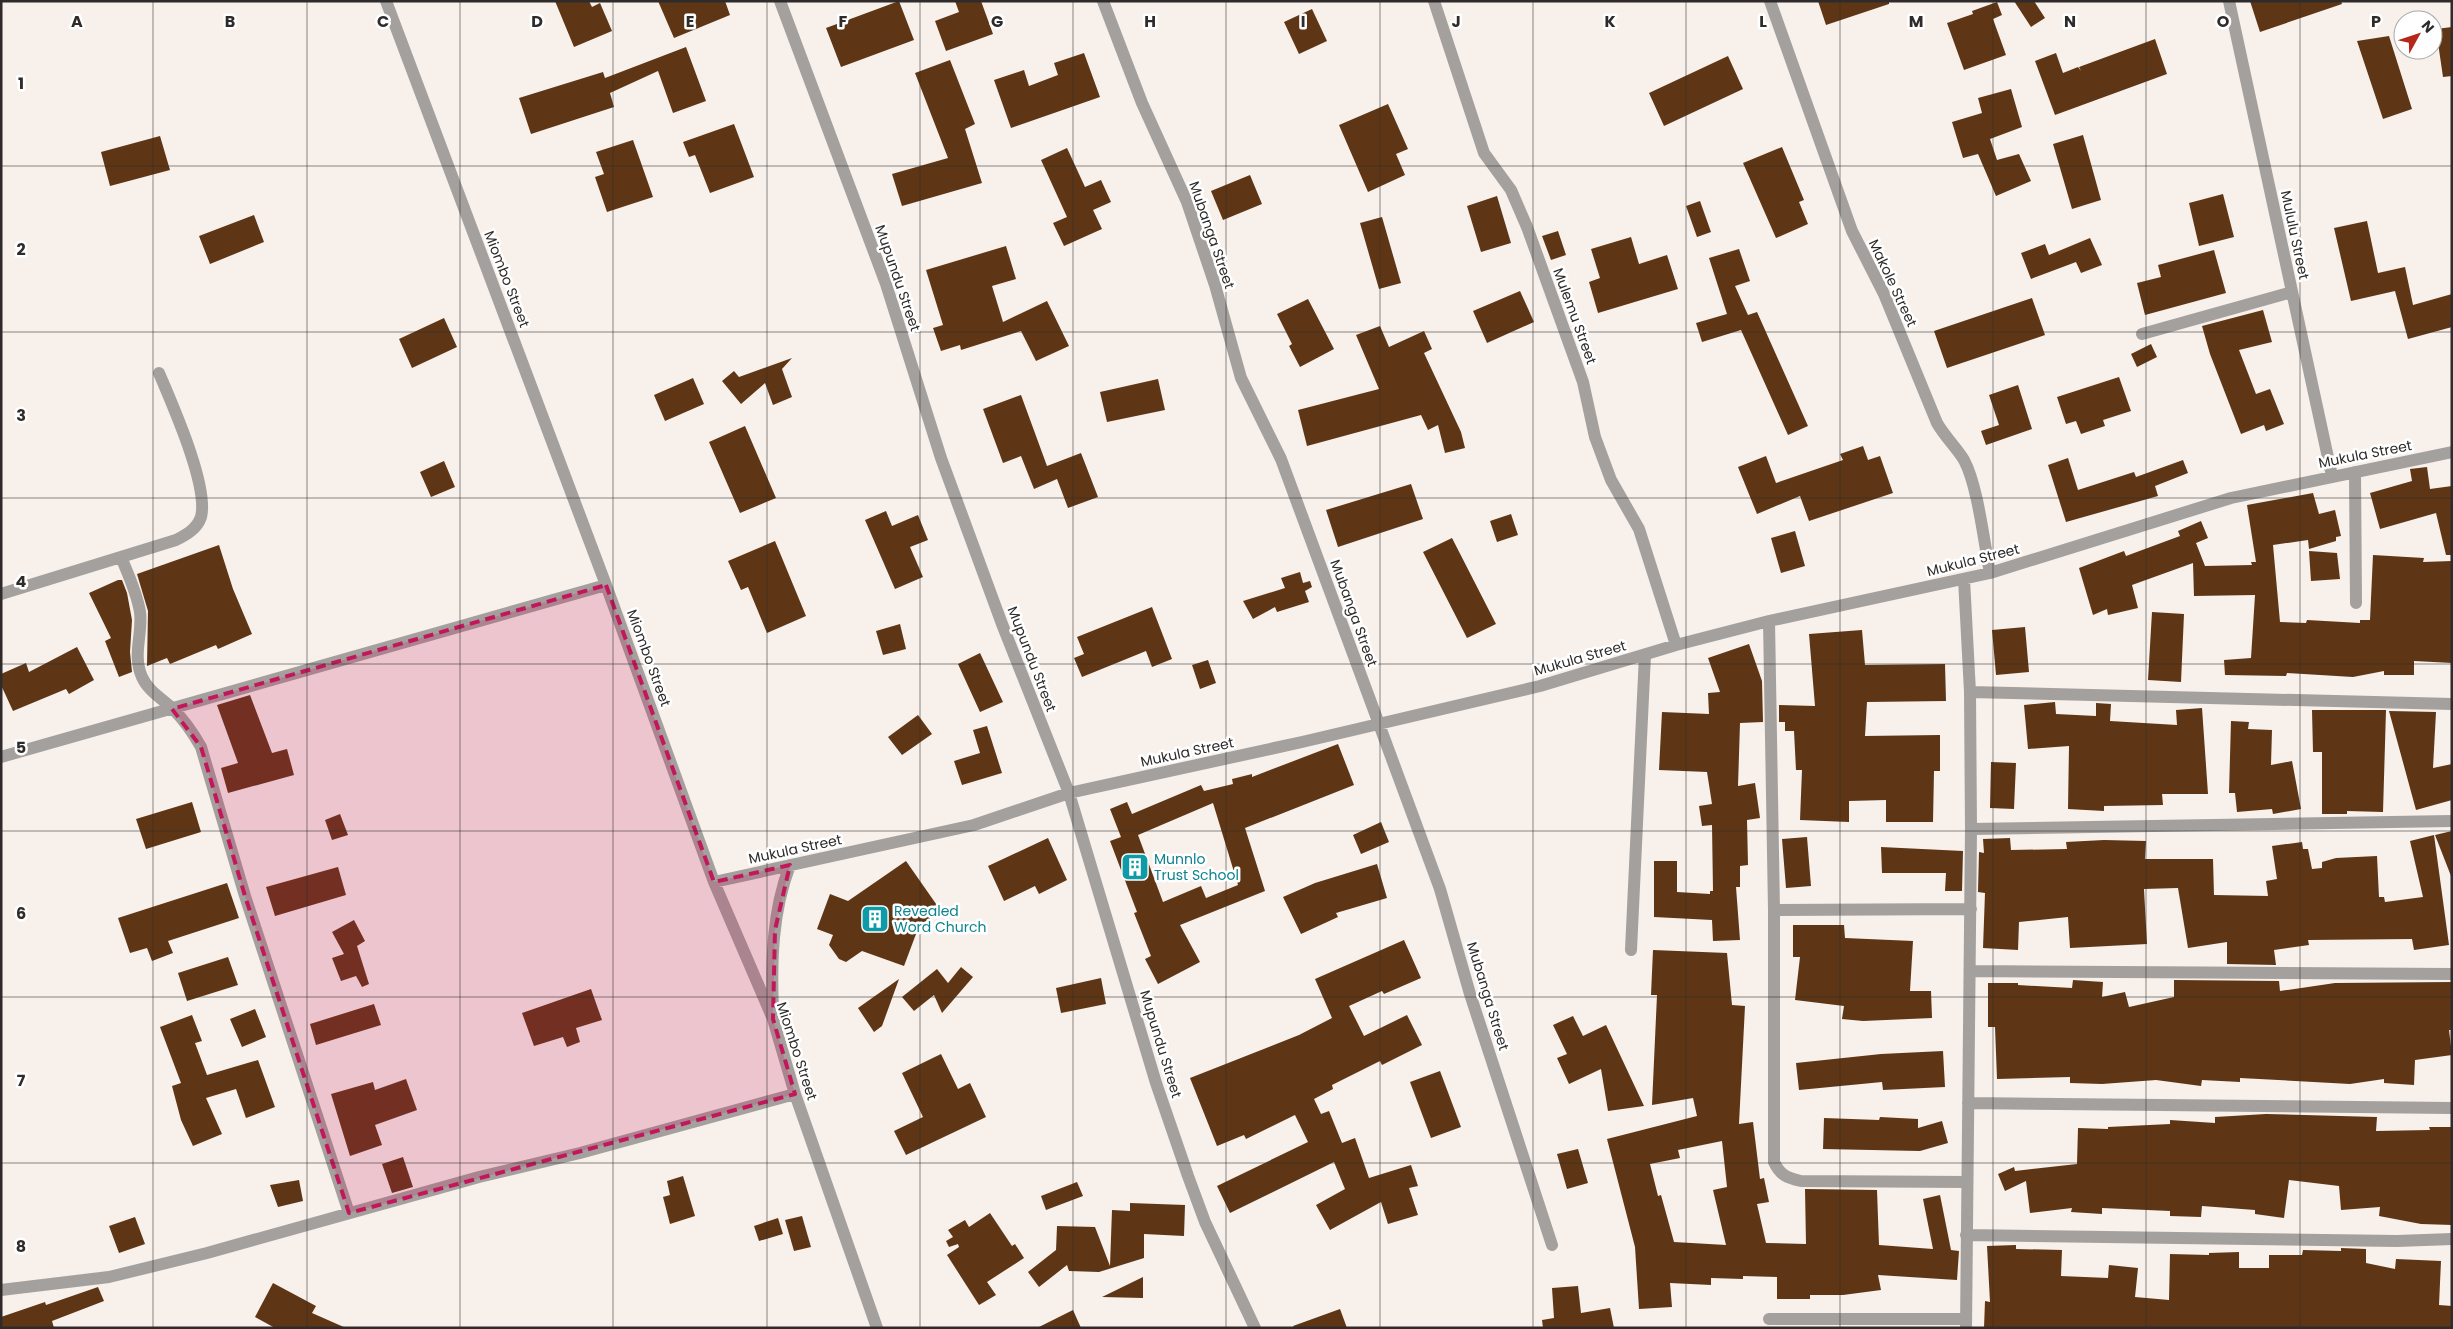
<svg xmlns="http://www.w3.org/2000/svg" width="2453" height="1329" viewBox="0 0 2453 1329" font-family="Poppins,sans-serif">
<rect width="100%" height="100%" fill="#f7f0eb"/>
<path fill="#5f3615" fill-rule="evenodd" d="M555,1h34l3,6 8,-4 12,28 -38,16z
M658,1h67l5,14 -56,23z
M899,1l15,39 -73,27 -15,-39z
M955,1h26l12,33 -47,17 -11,-30 24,-9z
M1818,1h71v3l-63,21z
M2014,1h20l11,17 -14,9z
M2250,1h91l1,3 -82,28z
M1997,2l5,13 -9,4 13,36 -42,15 -17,-47 26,-9 -1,-3z
M1312,9l15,32 -28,13 -15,-32z
M2452,27v49l-9,1 -7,-48z
M2389,36l23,73 -29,10 -26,-78z
M2155,39l12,35 -112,41 -20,-54 21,-8 7,20 15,-6 3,4 -2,-4z
M686,47l20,54 -33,12 -15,-42 -48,22 4,14 -83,27 -12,-36 84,-26 2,6z
M1084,53l16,44 -89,31 -17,-48 30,-10 5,16 29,-11 -4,-12z
M1728,56l15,33 -79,37 -15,-33z
M950,60l25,64 -10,5 17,54 -80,23 -10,-32 56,-16 -33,-85z
M2011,89l11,38 -32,12 7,21 22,-6 12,27 -35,15 -18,-42 -15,4 -11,-36 30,-9 -4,-15z
M1388,104l20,45 -12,5 9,21 -37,17 -29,-67z
M734,124l20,53 -44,16 -15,-38 -6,2 -6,-15z
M2083,135l18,65 -29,9 -19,-65z
M160,136l10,34 -60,16 -9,-34z
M633,140l20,57 -46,15 -12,-35 9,-3 -8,-22z
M1782,147l22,53 -5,2 9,22 -32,14 -33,-75z
M1067,148l18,39 16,-7 10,22 -18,8 9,19 -38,17 -11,-23 14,-6 -26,-57z
M1250,175l12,29 -39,16 -12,-29z
M2223,194l11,43 -35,9 -10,-43z
M1497,196l14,47 -30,9 -14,-46z
M1700,201l11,31 -14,5 -11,-31z
M254,215l10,27 -54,22 -11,-28z
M1382,217l19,66 -22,6 -19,-66z
M2367,221l11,52 27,-6 8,38 39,-11v33l-44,12 -13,-48 -44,10 -17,-73z
M1558,231l8,24 -15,5 -9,-24z
M1631,237l8,27 28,-9 11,34 -80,24 -9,-31 11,-4 -9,-29z
M2090,238l12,27 -21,8 -5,-11 -45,17 -10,-26 24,-9 4,11z
M1006,246l10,33 -24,7 11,36 44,-21 22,45 -33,15 -15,-30 -60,19 -1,-5 -19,6 -8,-23 10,-3 -17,-55z
M1739,249l11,32 -15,5 13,29 9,-3 51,114 -20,9 -47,-105 -39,12 -6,-19 31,-9 -18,-56z
M2214,250l12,43 -81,22 -8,-32 24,-6 -3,-12z
M1520,291l14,31 -47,21 -14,-32z
M2032,298l13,37 -98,33 -13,-37z
M1308,299l26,50 -34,18 -11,-21 3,-2 -15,-30z
M2263,310l9,32 -33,8 17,44 14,-5 14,35 -18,7 -2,-6 -23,9 -31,-80 -8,-28z
M444,318l13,29 -45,21 -13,-29z
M1380,326l9,21 35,-16 8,18 -8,4 37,79 4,16 -20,5 -7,-28 -10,5 -7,-15 -114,31 -9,-36 81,-21 -23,-54z
M2151,344l6,13 -20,10 -6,-13z
M792,358l-10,11 10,28 -19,8 -8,-22 -24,21 -19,-23 12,-10 5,6z
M2119,377l12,34 -28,9 2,6 -24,8 -5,-13 -10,3 -9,-27z
M693,378l11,26 -39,17 -11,-26z
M1158,379l7,31 -58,12 -7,-30z
M2018,385l14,44 -46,16 -5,-14 18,-6 -10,-30z
M1021,395l26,71 34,-13 17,44 -30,11 -11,-29 -23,10 -13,-33 -18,7 -20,-54z
M745,426l31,72 -36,15 -31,-71z
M1863,446l5,14 12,-4 13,37 -84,28 -9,-25 -43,18 -19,-47 28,-11 10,27 67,-23 -3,-6z
M2068,458l10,32 56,-18 2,5 47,-17 5,13 -33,13 3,10 -92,26 -18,-57z
M444,461l11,26 -24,10 -11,-25z
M2427,467l3,22 22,-3v69h-6l-10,-42 -56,16 -10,-36 42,-12 -2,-12z
M1411,484l12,35 -85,28 -12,-37z
M2313,493l6,21 16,-4 6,26 -5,1v4l-27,8 -1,-9 -35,5 7,77 26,1 1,-3 53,3v-3h10l3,-65 51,3 -1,4 29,-1v102l-38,-2v14h-30v-4l-31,6 -66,-4 -1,3 -61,-1 -1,-15 27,-2 4,-63 -61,1 -1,-33 -61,22 6,23 -30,7 -1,-6 -14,6 -14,-47 45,-17 2,5 54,-20 -2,-5 23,-10 7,17 -12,5 9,23 47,-1 -1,-3h5l-9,-57z
M886,511l6,15 26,-11 10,25 -18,7 13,30 -28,12 -30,-69z
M1511,514l7,21 -21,7 -7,-21z
M1795,531l10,35 -24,7 -10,-35z
M1452,538l44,86 -29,14 -44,-86z
M775,541l31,75 -39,17 -19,-46 -7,3 -13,-29z
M219,545l14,44 19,45 -34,15 -2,-4 -46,19 -3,-6 -20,8 1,-55 -11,-37z
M2309,551l28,2 3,26 -29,2z
M1300,572l3,11 7,-2 2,6 -7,4 4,11 -32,10 -2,-5 -22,12 -10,-18 42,-13 -4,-10z
M118,580h4l5,13 5,27 -2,32 2,20 -13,5 -14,-36 6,-3 -22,-45z
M1152,607l20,52 -20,8 -6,-16 -64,26 -8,-19 10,-4 -7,-17z
M2152,612l32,2 -3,68 -33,-2z
M900,624l6,25 -23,6 -7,-24z
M2025,627l4,45 -33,3 -4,-45z
M1862,630l3,35 80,-1 1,37 -79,1 -2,34 75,-1v36h-6l-1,51h-47v-22l-37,1v21l-49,-2 2,-50h-6l-2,-39h-9v-9h-6v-17l36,1 -6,-72z
M1749,644l13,37 1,41 -23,1 -2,63 17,-3 5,35 -13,2 1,45 -8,1v21h-4l4,53 -27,1 -1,-21 -58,-3v-56h23v31l33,2v-3h3l-1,-66 -10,1 -3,-20 13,-2 -5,-32 -48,-2 3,-58 47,2 -1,-21 12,-1 -12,-34z
M77,647l17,33 -25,14 -3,-5 -53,22 -12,-26v-11l25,-11 3,9z
M980,653l23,49 -23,10 -22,-48z
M1208,660l8,23 -16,6 -8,-24z
M250,695l22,58 15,-4 7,26 -66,18 -7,-25 17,-5 -21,-58z
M2055,702l1,12 40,2v-13l15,1 -1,17 67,4 -1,-15 26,-2 6,86h-46l1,11 -59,1v5l-36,-2 1,-63 -41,3 -4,-44z
M2312,710h74l-3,102 -36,-1v3h-25v-62h-9z
M2389,711l47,1 -3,56 19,-4v36l-36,10z
M918,715l14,19 -30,21 -14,-18z
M2231,721l18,1 -1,7 24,1 -1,35 21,-4 9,48 -28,5 -1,-5 -35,3 -2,-19h-6z
M987,726l15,47 -40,12 -8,-24 26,-8 -7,-23z
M1338,744l16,41 -109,43 20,63 -85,34 20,37 -42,22 -13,-25 6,-3 -17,-43 3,-1 -27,-71 11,-4 -11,-28 17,-7 5,12 69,-29 3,6 29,-7 -1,-5 20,-5v3zM1213,803l25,82 -32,13 -5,-12 -38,16 -25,-67z
M1991,762l25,1 -2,46 -24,-1z
M192,802l9,30 -55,17 -10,-30z
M340,814l8,21 -16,5 -7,-20z
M1381,822l8,20 -28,12 -8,-19z
M2452,831v44l-1,1 -16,-41z
M2434,835l15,110 -35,5 -2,-11 -104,1 1,5 -35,5 2,15 -49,-1v-22l-39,6 -10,-60 -34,1 3,55 -77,4 -2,-31 -49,5 -1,28 -35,-2 2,-55 -7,-1 1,-40 5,1 -1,-14 27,-1 1,12 56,-1 -1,-7 38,-2 42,1 -1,18h68l1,36 54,1 -2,-15 11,-2 -5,-33 30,-4 1,7h5l4,20 10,-1v-6l14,-4 41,-2 2,41h5l1,5 38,-5 -13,-56z
M1807,837l4,49 -25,2 -4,-49z
M1048,838l19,42 -28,14 -4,-8 -31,15 -16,-35z
M1881,847l82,4 -1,40h-17l1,-18h-64z
M906,861l35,50 -22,15 -15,40 -42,-15 -16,11 -7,-3 -10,-14 4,-10 -16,-6 13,-35 18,7z
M1377,864l10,34 -51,15 2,4 -37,17 -18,-37 32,-14z
M338,867l8,28 -71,21 -9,-29z
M227,883l12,35 -71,23 5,12 -21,8 -5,-13 -17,5 -12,-35z
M354,920l11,21 -8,5 12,38 -7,3 -6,-11 -15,5 -9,-23 12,-4 -12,-22z
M1793,925h51l1,13 68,3 -3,50h21l1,27 -69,3 -21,-2 2,-13 -49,-6 5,-43h-7z
M1404,940l17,38 -37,16 -2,-3 -33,15 15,30 43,-21 15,30 -40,20 -2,-4 -48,24 1,4 -19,10 7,15 8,-3 13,32 13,-5 14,40 42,-13 7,21 -9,2 9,27 -30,9 -7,-22 -51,28 -14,-25 29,-16 -11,-27 -104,51 -13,-27 91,-44 -13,-27 -49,24 -2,-4 -27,11 -27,-68 109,-43 33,-17 -17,-39z
M1653,950l74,3 5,52 13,1 -6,118 14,-2 7,57 4,-1 5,24 -12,2 9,39 40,1 -1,-55 72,1 2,55 54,4 -10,-50 17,-4 11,55 8,1 -2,29 -79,-5 3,15 -38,5h-33v4h-33v-22l-34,-1v3l-32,-1v7l-41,-2 2,24 -33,2 -4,-62 -28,-108 90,-23 -4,-18 -41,7 5,-110h-6zM1722,1141l5,46 -14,3 13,55 -52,-3 -13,-47 -3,1 -8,-32 30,-6 -2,-8z
M228,957l10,28 -51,16 -9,-28z
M961,967l12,10 -31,36 -8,-18 -20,16 -12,-14 35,-28 11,14z
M1101,978l5,26 -45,9 -5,-25z
M899,979l-17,47 -8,6 -16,-24z
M2073,980l30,2 -1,15 23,-5 4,15 45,-10v-17l105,1 1,10 55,-8 117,-1v48h-3l3,25 -37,5 -1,25 -30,-2v-4l-34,5 -110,-6v4l-38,-2 -1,6 -45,-6 -54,4 -32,-1v-6l-73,2 -2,-52h-7v-44h30v2l54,3z
M591,989l11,31 -26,8 4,14 -13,5 -4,-10 -29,9 -12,-33z
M374,1004l7,21 -65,20 -6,-21z
M255,1009l11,28 -24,10 -12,-28z
M192,1015l10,26 -7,2 12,32 51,-15 17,47 -29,11 -10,-29 -30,9 16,36 -29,12 -12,-26 -9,-34 9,-3 -21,-56z
M1573,1016l10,20 23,-11 38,81 -36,5 -7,-42 -32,15 -12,-26 10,-4 -14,-29z
M1943,1051l2,36 -62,3 -1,-8 -83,8 -3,-27 85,-9z
M941,1054l17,35 12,-6 16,34 -80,38 -12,-24 29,-14 -21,-44z
M1440,1071l21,56 -30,11 -21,-56z
M406,1079l11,31 -42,15 7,20 -32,11 -19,-62 42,-12 2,8z
M2266,1114l111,3 -1,14 54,-1 -1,-3h23v98l-31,-1 -42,-8 1,-9 -39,3 -2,-24 -50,-6 -5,38 -29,-4v-4l-53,-4 -1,11 -31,-1v-5l-68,-3v6l-31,-2 1,-4 -42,5 -4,-32 -21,10 -7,-17 16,-7 1,4 62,-7 1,-36 30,1v-2l62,-3v-4l45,3v-6z
M1880,1117l38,2v9l24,-7 6,22 -28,8 -97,-2 1,-31 55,2z
M1578,1149l10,34 -21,6 -10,-35z
M403,1157l10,30 -21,6 -10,-29z
M683,1176l12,40 -25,8 -7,-27 7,-2 -3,-14z
M299,1180l4,21 -25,6 -8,-22z
M1077,1182l6,14 -37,14 -5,-14z
M1130,1203l55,2 -1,31 -40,-2v24l-45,14 -30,-1 -2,-6 -28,22 -11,-15 28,-22 1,-24 38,1 15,39 2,-56 18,1z
M990,1213l22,33 3,-2 9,14 -37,24 9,13 -17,10 -32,-50 12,-8 -1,-3 -9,3 -3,-6 7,-4 -5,-7 17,-10 4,7z
M802,1216l9,31 -17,4 -9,-31z
M135,1217l10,27 -26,9 -10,-27z
M778,1218l5,16 -24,7 -5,-15z
M2016,1245v4l46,1 -1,26 47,2 1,-13 29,3 -3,29 34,3 1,-46 39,1v-2l30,-1v16h30v-13h33l1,-5 38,1v-3l25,1v14l29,6 1,-10 45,2 -2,44 13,1v22h-468l1,-27 5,1 -3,-56z
M1143,1277v21l-41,-1z
M273,1283l43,23 -4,7 34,15h-71l-20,-11z
M1578,1286l3,27 29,-5 4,20h-71l-1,-8 12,-2 -2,-30z
M98,1287l6,14 -52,20 2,7h-53v-11l44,-15 1,3z
M1340,1309l7,19h-53l-1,-2z
M1073,1310l8,18h-44z"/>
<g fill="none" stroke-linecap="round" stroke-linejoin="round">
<path stroke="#a4a09e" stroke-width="12" d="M386,1l220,584 108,297 59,137 22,75 82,234
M780,1l106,283 55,174 61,166 67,169 87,290 32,93 17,46 50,106
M1103,1l39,102 45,99 28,83 26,93 40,81 159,430 30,105 82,251
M1434,1l50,152 27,37 16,37 56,155 12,55 16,43 28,49 37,116
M1770,1l82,230 32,63 53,129c8,14 20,25 27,37 14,26 20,83 26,113
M2229,1l103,475
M2142,334l150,-42
M2355,472l1,131
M121,557c7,17 16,36 19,55 3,21 -8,43 2,65 6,14 21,22 32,33 11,11 19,23 27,37l44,149 104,317
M1964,579l6,113 1,137 -5,499
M1,594l175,-54c10,-5 21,-11 25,-23 8,-31 -29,-113 -42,-144
M1769,621l5,289v252c6,13 13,16 27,19l166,1
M1970,692l482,12
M1,757l605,-172
M1971,829l481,-8
M714,882l260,-57 95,-32 233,-51 238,-56 136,-41 93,-24 221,-48 241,-75 221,-46
M1774,910l197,-1
M1631,950l14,-295
M1970,971l482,3
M773,1012c-2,-50 -1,-100 17,-147
M1968,1103l484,5
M1966,1235l431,6 55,-2
M1,1290l108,-13 98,-24 272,-76 101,-24 215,-59
M1769,1319h196"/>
</g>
<path fill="#c2185b" fill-opacity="0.2" stroke="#c2185b" stroke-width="4" stroke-dasharray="10 6" stroke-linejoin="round" d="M606,585l108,297 76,-17 -15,65 -2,89 22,75 -446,119 -104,-317 -44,-149 -29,-38z"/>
<path fill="none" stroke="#2e2b2a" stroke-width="1" stroke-opacity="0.55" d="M153,1v1327M307,1v1327M460,1v1327M613,1v1327M767,1v1327M920,1v1327M1073,1v1327M1226,1v1327M1380,1v1327M1533,1v1327M1686,1v1327M1840,1v1327M1993,1v1327M2146,1v1327M2300,1v1327M1,166h2451M1,332h2451M1,498h2451M1,664h2451M1,831h2451M1,997h2451M1,1163h2451"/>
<defs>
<symbol id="building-square" viewBox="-11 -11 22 22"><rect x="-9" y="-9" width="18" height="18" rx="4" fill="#0f9aa8" stroke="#fff"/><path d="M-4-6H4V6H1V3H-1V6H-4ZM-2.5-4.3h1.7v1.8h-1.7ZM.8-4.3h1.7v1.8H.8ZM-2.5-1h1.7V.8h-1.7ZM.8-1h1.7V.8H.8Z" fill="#fff"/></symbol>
</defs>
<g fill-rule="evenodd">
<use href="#building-square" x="1119" y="851" width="32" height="32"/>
<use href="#building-square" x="859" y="903" width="32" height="32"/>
</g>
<g text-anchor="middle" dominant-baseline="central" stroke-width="5" stroke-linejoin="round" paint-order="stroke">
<g font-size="14" fill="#2e2b2a" stroke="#fff">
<text transform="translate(1212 235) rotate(71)">Mubanga Street</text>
<text transform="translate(2295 235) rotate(78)">Mululu Street</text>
<text transform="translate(898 278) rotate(71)">Mupundu Street</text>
<text transform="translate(507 279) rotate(69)">Miombo Street</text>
<text transform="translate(1893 283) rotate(65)">Makole Street</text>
<text transform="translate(1575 316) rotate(70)">Mulemu Street</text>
<text transform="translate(2365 454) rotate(-11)">Mukula Street</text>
<text transform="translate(1973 560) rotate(-14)">Mukula Street</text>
<text transform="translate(1354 613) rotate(70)">Mubanga Street</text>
<text transform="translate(649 658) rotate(70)">Miombo Street</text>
<text transform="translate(1580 658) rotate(-16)">Mukula Street</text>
<text transform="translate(1032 659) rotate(69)">Mupundu Street</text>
<text transform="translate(1187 752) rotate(-12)">Mukula Street</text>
<text transform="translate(795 849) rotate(-12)">Mukula Street</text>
<text transform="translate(1488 996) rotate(73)">Mubanga Street</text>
<text transform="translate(1161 1044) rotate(73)">Mupundu Street</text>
<text transform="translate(797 1051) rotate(72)">Miombo Street</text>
</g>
<g font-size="14" fill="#0d838f" stroke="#fff" text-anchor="start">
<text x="1154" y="859">Munnlo<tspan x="1154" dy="16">Trust School</tspan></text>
<text x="894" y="911">Revealed<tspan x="894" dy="16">Word Church</tspan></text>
</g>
</g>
<g font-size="16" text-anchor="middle" font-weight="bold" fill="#2e2b2a" stroke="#fff" stroke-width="5" stroke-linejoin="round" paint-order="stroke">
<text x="77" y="27">A</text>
<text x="230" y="27">B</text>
<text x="383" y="27">C</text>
<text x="537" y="27">D</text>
<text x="690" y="27">E</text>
<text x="843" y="27">F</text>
<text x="997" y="27">G</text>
<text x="1150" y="27">H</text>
<text x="1303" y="27">I</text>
<text x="1456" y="27">J</text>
<text x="1610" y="27">K</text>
<text x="1763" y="27">L</text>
<text x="1916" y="27">M</text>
<text x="2070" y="27">N</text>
<text x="2223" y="27">O</text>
<text x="2376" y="27">P</text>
<text x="21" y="89">1</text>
<text x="21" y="255">2</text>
<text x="21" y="421">3</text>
<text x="21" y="587">4</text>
<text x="21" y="753">5</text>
<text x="21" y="919">6</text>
<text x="21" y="1086">7</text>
<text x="21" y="1252">8</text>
</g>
<rect width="2453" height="1329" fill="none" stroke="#2e2b2a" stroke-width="5"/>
<g transform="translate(2418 35) rotate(50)"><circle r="24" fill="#ffffff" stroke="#abaaaa"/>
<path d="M0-4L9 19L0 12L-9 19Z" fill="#b52718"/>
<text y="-8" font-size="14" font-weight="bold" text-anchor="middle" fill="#2e2b2a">N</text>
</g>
</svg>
